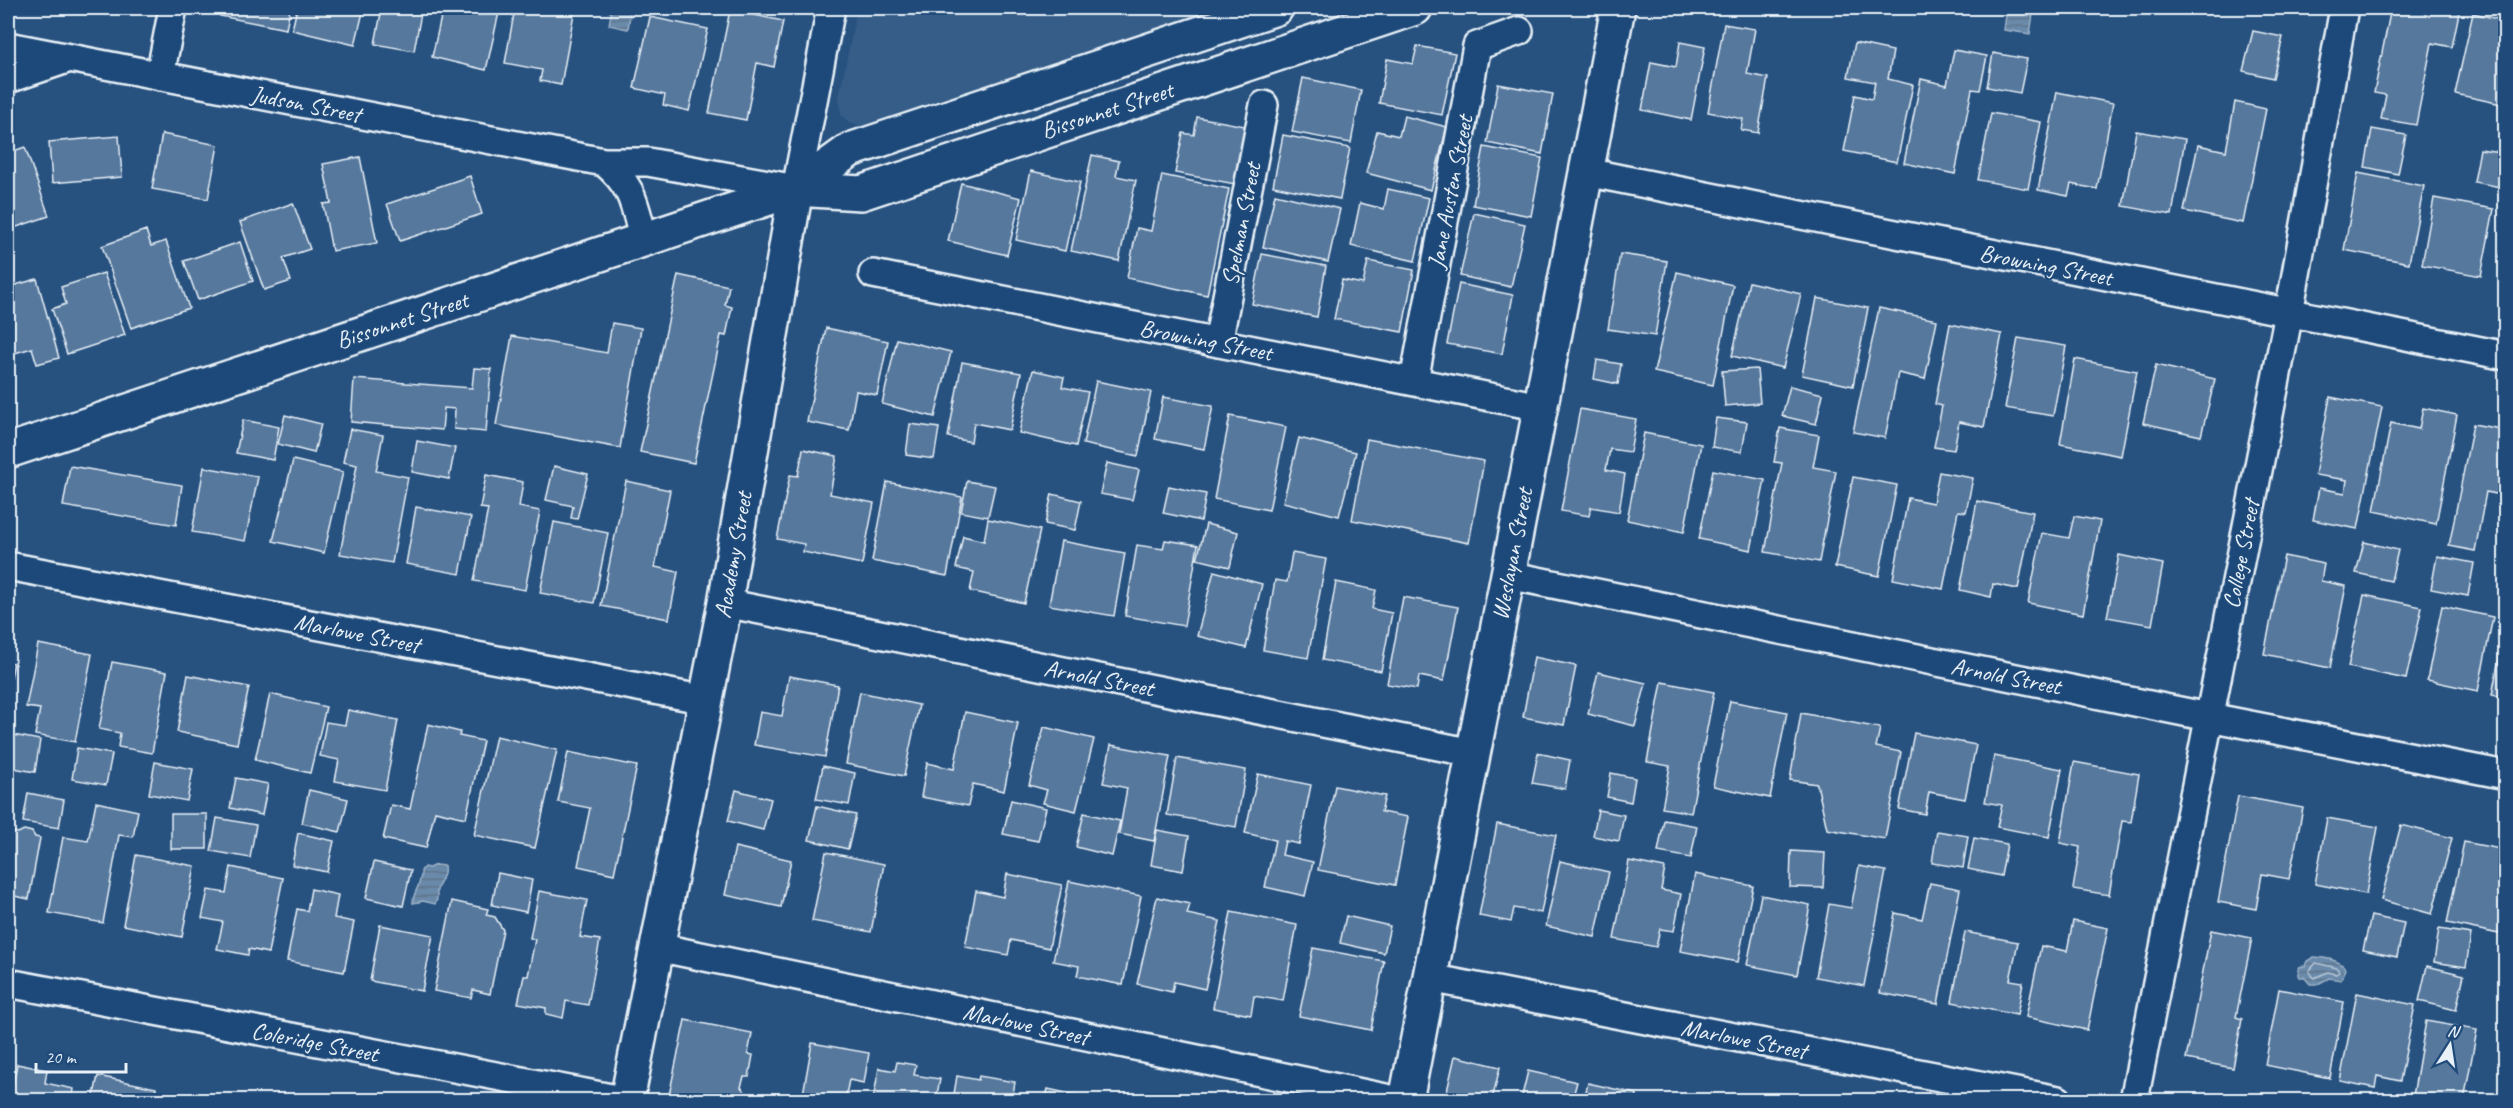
<svg xmlns="http://www.w3.org/2000/svg" width="2513" height="1108" viewBox="0 0 2513 1108" font-family="Caveat,sans-serif">
<defs>
<pattern id="water-rules" width="6" height="5" patternUnits="userSpaceOnUse" patternTransform="scale(1.5)"><rect width="6" height="5" fill="#6b8aaa"/><path d="M0 2.5h6" fill="none" stroke="#5e7388"/></pattern>
</defs>
<rect width="100%" height="100%" fill="#27517f"/>
<filter id="ink" filterUnits="userSpaceOnUse"><feTurbulence type="fractalNoise" baseFrequency=".0167" numOctaves="2"/><feDisplacementMap in="SourceGraphic" scale="12" xChannelSelector="R" yChannelSelector="G"/><feConvolveMatrix kernelMatrix="1 2 1 2 8 2 1 2 1" color-interpolation-filters="sRGB"/></filter>
<g filter="url(#ink)">
<path fill="#355d88" d="M857,8h363l-359,118 -12,-4 -8,-6 -2,-19z"/>
<path fill="url(#water-rules)" stroke="#9db3c9" stroke-width="1.5" d="M607,8h24l-3,21 -19,-4 2,-12z
M2007,8h27l-4,26 -26,-4z
M435,865l9,1c2,11 -5,15 -7,24 -1,6 2,8 -2,14l-12,-3 -10,2c-1,-10 9,-17 8,-32l3,-4 5,1z
M2314,957c11,1 25,2 32,12l-5,11 -12,-2 -11,6h-8l-6,-7h-5v-10l6,-1 2,-5z"/>
<g fill="none" stroke-linecap="round" stroke-linejoin="round">
<path stroke="#b6c8d9" stroke-width="1.5" d="M2316,963l21,5 2,4 -3,2 -8,-2 -14,6 -5,-7z"/>
</g>
<path fill="#57789d" stroke="#e8f1f8" stroke-width="1.5" d="M222,8h68l-4,21 -66,-13z
M297,8h67l-9,37 -63,-15z
M382,8h40l-8,43 -39,-7z
M443,8l21,2 1,-2h35l-14,62 -54,-13z
M515,8h60l-14,77 -21,-4 2,-11 -37,-7z
M2248,8h35l-2,6z
M2391,8h69l-8,39 -20,-4 -16,82 -35,-6 5,-24 -12,-2z
M730,10l53,11 -9,46 -17,-4 -11,57 -37,-7z
M2473,13l33,8v84l-51,-11z
M650,17l58,12 -19,82 -26,-6 2,-10 -31,-7z
M1724,24l31,5 -8,45 21,4 -10,55 -17,-3 2,-11 -35,-7z
M2253,31l30,6 -10,41 -30,-7z
M1680,42l25,5 -14,73 -49,-10 9,-48 25,5z
M1855,43l38,8 -5,28 25,6 -16,77 -53,-11 11,-56 17,4 3,-17 -27,-5z
M1417,46l38,7 -13,62 -63,-12 8,-44 26,5z
M1954,50l33,6 -7,34 -8,-1 -17,85 -51,-11 17,-84 26,6z
M1993,53l34,6 -7,34 -33,-6z
M1303,78l58,12 -10,53 -59,-11z
M1498,84l55,10 -11,60 -55,-11z
M2057,92l56,11 -16,86 -26,-5 -3,12 -30,-6z
M2235,102l31,7 -23,114 -59,-12 14,-66 28,6z
M1991,113l50,9 -13,67 -50,-9z
M1404,116l43,11 -16,63 -65,-17 11,-42 22,5z
M1197,117l48,9 -10,58 -60,-11 8,-40 11,2z
M2372,129l34,6 -8,39 -33,-7z
M2136,131l49,8 -13,76 -49,-9z
M162,134l56,11 -10,54 -56,-10z
M1283,135l67,13 -10,51 -67,-13z
M119,136l3,41 -70,6 -3,-41z
M25,147l24,69 -41,14v-77z
M1484,147l58,11 -11,58 -58,-11z
M2480,149l26,4v35l-32,-6z
M1092,155l27,6 -3,15 20,4 -17,81 -48,-10z
M360,157l17,86 -45,8 -9,-47 8,-1 -8,-39z
M1031,171l49,11 -15,69 -49,-11z
M2358,173l66,13 -15,77 -65,-13z
M1162,175l67,14 -22,106 -80,-17 10,-50 14,3z
M470,176l12,38 -82,27 -13,-37z
M961,183l60,15 -14,57 -59,-14z
M1388,189l41,9 -14,63 -64,-15 9,-43 24,6z
M1275,194l65,15 -12,53 -65,-15z
M2434,198l60,11 -13,67 -59,-11z
M293,203l17,46 -27,9 8,23 -27,9 -24,-68z
M1474,213l51,11 -14,63 -51,-11z
M146,230l5,16 15,-5 23,67 -58,20 -29,-82z
M2506,234v24l-6,-1z
M240,242l13,39 -55,19 -14,-39z
M1262,254l64,12 -9,51 -65,-13z
M1620,254l47,7 -12,75 -47,-7z
M1368,261l46,9 -12,62 -68,-13 8,-39 21,4z
M1677,272l56,13 -20,100 -59,-13z
M104,273l21,62 -58,19 -15,-45 14,-5 -5,-17z
M678,275l51,11 -4,19 7,2 -6,29 -5,-1 -27,128 -54,-11z
M37,279l22,79 -22,6 -5,-16 -24,7v-68z
M1749,282l52,12 -18,74 -51,-12z
M1459,284l54,11 -11,59 -55,-10z
M1817,298l51,10 -15,78 -51,-11z
M1879,308l58,12 -12,59 -27,-6 -13,65 -32,-6z
M612,323l29,5 -21,120 -124,-23 16,-89 95,17z
M1950,324l52,10 -18,93 -25,-5 -5,28 -20,-3 8,-41 -7,-2z
M826,328l62,13 -11,54 -21,-4 -7,39 -42,-8z
M2018,338l48,8 -13,70 -48,-8z
M897,339l54,13 -16,65 -53,-13z
M2075,359l62,12 -16,85 -61,-12z
M1597,360l24,4 -3,20 -24,-5z
M962,362l59,11 -11,57 -36,-7 -3,19 -23,-5z
M2156,365l59,14 -14,57 -58,-13z
M474,368l17,1 -5,63 -32,-3 1,-20 -11,-1 -2,22 -91,-8 3,-43 118,9z
M1757,369l3,34 -35,3 -3,-35z
M1033,370l31,7 -2,10 26,5 -12,54 -57,-13z
M1096,381l55,11 -13,64 -55,-12z
M1790,386l33,8 -7,30 -34,-8z
M1163,397l50,9 -9,43 -49,-10z
M2330,397l52,10 -24,122 -45,-9 6,-32 26,5 2,-13 -32,-5z
M2423,408l34,7 -21,109 -62,-13 17,-88 28,6z
M1580,409l56,10 -6,33 -20,-3 -4,21 19,4 -6,38 -28,-5 -2,9 -28,-5z
M285,415l36,9 -7,29 -36,-9z
M1230,416l56,11 -17,83 -55,-11z
M1716,418l31,4 -5,30 -30,-5z
M243,420l36,7 -6,33 -37,-7z
M910,424l29,4 -5,31 -28,-4z
M2473,424l33,6v66l-20,-4 -11,59 -26,-5z
M1780,428l39,7 -6,32 23,4 -17,91 -54,-10 17,-89 -8,-1z
M350,429l33,6 -7,36 32,6 -16,86 -52,-9 17,-89 -14,-3z
M1644,433l57,11 -17,88 -57,-12z
M1299,438l57,14 -17,64 -56,-14z
M1367,439l117,22 -15,82 -117,-23z
M417,441l38,7 -6,31 -37,-7z
M803,449l34,7 -7,38 44,9 -12,61 -59,-12 1,-8 -27,-5 13,-64 8,1z
M293,460l50,12 -19,81 -51,-12z
M1107,463l32,7 -7,30 -32,-6z
M70,466l112,19 -6,40 -113,-19z
M554,466l34,8 -11,45 -6,-1 2,-12 -27,-6z
M204,467l54,10 -13,64 -53,-9z
M1713,470l52,10 -14,70 -52,-11z
M1939,472l34,6 -7,34 -8,-1 -15,78 -50,-10 15,-81 25,5z
M486,475l37,7 -4,25 21,4 -15,79 -51,-9 14,-72 -8,-1z
M1853,477l44,8 -18,91 -44,-9z
M626,481l44,9 -15,77 23,5 -9,47 -68,-13z
M967,481l28,5 -7,31 -27,-5z
M887,482l75,15 -15,79 -75,-15z
M1169,486l37,8 -5,27 -38,-8z
M1052,494l29,7 -6,29 -30,-6z
M1977,501l56,11 -15,77 -25,-5 -2,13 -31,-7z
M416,507l55,10 -11,57 -54,-10z
M2074,516l26,5 -17,93 -55,-11 14,-70 27,5z
M988,519l52,11 -16,73 -54,-12 4,-19 -18,-4 7,-32 21,5z
M554,522l54,11 -14,70 -54,-10z
M1206,524l32,8 -8,35 -33,-8z
M1165,540l33,5 -14,81 -59,-10 12,-71 26,4z
M1061,541l64,12 -11,63 -65,-11z
M2364,542l34,8 -7,31 -35,-8z
M1292,553l34,6 -18,99 -45,-8 12,-70 12,2z
M2119,555l44,9 -11,61 -45,-8z
M2284,556l40,8 -3,17 25,5 -16,82 -66,-14z
M2437,556l37,7 -6,33 -37,-7z
M1214,571l48,13 -16,64 -49,-12z
M1336,582l40,8 -4,19 20,4 -11,58 -59,-11z
M2364,595l58,12 -16,72 -58,-12z
M1403,597l55,10 -14,74 -25,-5 -2,13 -30,-5z
M2442,606l51,11 -15,74 -51,-11z
M2504,632h2v66l-14,-3z
M38,644l54,10 -17,88 -40,-7 5,-26 -14,-2z
M1534,657l42,9 -12,59 -41,-8z
M8,662l6,1 -6,28z
M112,662l55,10 -15,81 -34,-6 2,-14 -21,-4z
M1598,672l48,11 -11,43 -47,-12z
M188,675l61,12 -12,57 -60,-12z
M789,676l49,9 -13,72 -71,-12 6,-33 22,4z
M1662,682l52,10 -23,121 -29,-5 8,-42 -23,-4z
M860,692l59,13 -15,71 -58,-12z
M270,694l56,13 -16,66 -55,-13z
M1730,701l57,11 -17,86 -57,-12z
M348,710l50,10 -13,70 -50,-9 4,-21 -19,-4 6,-34 19,3z
M965,712l53,11 -14,68 -31,-7 -5,22 -47,-9 6,-34 27,6z
M1801,713l79,15 -4,19 25,5 -16,87 -58,-10 -10,-45 -27,-4z
M428,724l32,8 -1,4 24,5 -17,77 -31,-7 -9,37 -43,-9 8,-34 19,4z
M1044,727l50,12 -18,72 -33,-8 4,-13 -18,-5z
M1914,733l62,12 -11,54 -36,-7 -4,22 -26,-5z
M8,734l32,6 -5,32 -27,-5z
M496,736l61,14 -22,98 -61,-13z
M1111,745l59,11 -16,85 -35,-7 8,-46 -24,-5z
M77,748l35,6 -6,31 -34,-6z
M568,752l69,14 -23,108 -36,-8 12,-58 -32,-6z
M1538,753l32,7 -5,29 -33,-6z
M1994,756l68,13 -13,68 -52,-10 5,-22 -17,-3z
M1177,758l69,12 -10,57 -69,-12z
M155,762l38,7 -6,32 -38,-7z
M2074,762l65,12 -8,48 -9,-1 -13,74 -36,-6 7,-42 -20,-4z
M823,766l32,7 -6,32 -33,-6z
M1611,773l24,5 -4,24 -24,-5z
M1258,774l53,11 -12,59 -14,-3 -3,14 31,7 -8,34 -40,-9 10,-47 -30,-7z
M236,778l32,6 -6,31 -32,-7z
M1335,786l50,10 -4,16 27,5 -13,68 -77,-15z
M309,790l39,9 -8,33 -38,-9z
M736,790l35,9 -8,31 -35,-9z
M28,793l36,7 -5,28 -36,-6z
M2238,796l65,12 -14,71 -27,-5 -6,35 -38,-7z
M1011,800l35,8 -8,33 -35,-7z
M96,802l42,9 -5,26 -14,-2 -16,88 -54,-10 14,-76 25,4z
M817,806l39,9 -8,34 -39,-9z
M1598,810l26,5 -5,26 -26,-5z
M1084,813l36,8 -8,35 -36,-9z
M171,814h36v35h-36z
M217,818l39,7 -6,33 -39,-7z
M2327,818l51,9 -12,67 -51,-10z
M1664,820l33,6 -6,32 -33,-6z
M1497,824l59,11 -15,78 -27,-5 -3,14 -32,-6z
M2401,825l51,13 -20,76 -51,-14z
M24,830l8,2 3,5 5,1 -11,61 -19,-4 -2,5v-69l10,2z
M1157,830l32,6 -6,35 -32,-6z
M1937,831l31,5 -5,32 -31,-5z
M298,833l36,8 -7,31 -35,-7z
M1974,838l33,6 -6,32 -33,-7z
M2464,842l42,8v54l-7,30 -52,-11z
M735,847l56,13 -10,47 -56,-12z
M1791,851l34,2 -2,35 -33,-1z
M826,852l58,12 -13,68 -59,-11z
M136,855l59,11 -13,71 -59,-12z
M1560,861l49,11 -14,65 -49,-11z
M1629,861l36,7 -4,22 20,4 -7,37 -14,-2 -4,18 -42,-8z
M374,862l37,8 -8,36 -37,-8z
M1859,866l27,5 -22,115 -48,-9 13,-73 22,4z
M231,867l52,11 -15,75 -19,-4 -1,6 -31,-6 6,-27 -21,-4 6,-28 18,3z
M498,873l34,7 -6,32 -34,-7z
M1007,874l55,11 -13,63 -38,-8 -3,15 -43,-8 11,-56 27,6z
M1695,874l58,12 -15,76 -58,-11z
M1069,881l72,15 -18,89 -46,-9 2,-10 -26,-5z
M1930,883l30,6 -22,115 -58,-11 15,-80 27,6z
M311,889l27,6 -4,23 20,4 -10,50 -57,-11 10,-52 10,2z
M539,891l48,9 -7,37 20,3 -12,65 -22,-4 -3,17 -17,-4v-6l-28,-5 6,-27h4l7,-37 -5,-1z
M1761,895l49,10 -13,70 -50,-10z
M1157,897l33,7 -3,10 33,7 -15,68 -31,-7 -2,10 -35,-8z
M452,901l36,8 -2,6 9,2 8,13 -13,64 -17,-4 -2,8 -37,-7z
M1231,912l66,13 -14,76 -29,-5 -3,19 -38,-7z
M1346,916l44,10 -6,27 -44,-10z
M2371,916l33,7 -7,34 -34,-7z
M2073,921l35,7 -21,102 -61,-13 15,-71 26,5z
M380,925l53,10 -11,56 -52,-10z
M2439,929l32,5 -5,33 -32,-5z
M2211,930l41,8 -16,79 6,2 -9,49 -47,-9z
M1965,932l53,10 -8,38 13,2 -6,33 -65,-13z
M1313,948l71,13 -13,69 -72,-14z
M2427,966l37,9 -8,35 -37,-9z
M2279,989l65,13 -14,76 -65,-13z
M2357,993l58,12 -15,76 -23,-5 -2,12 -35,-7z
M685,1020l67,13 -4,21 5,1 -4,22h-5l-3,10 5,6 -2,7h-76z
M2426,1021l51,9 -13,70h-28l-23,-4z
M812,1043l57,10 -5,30 -15,-3 -4,20h-43z
M1455,1056l45,11 -8,33h-47z
M897,1062l19,3 -2,10 26,4 -4,21h-63l6,-32 16,3z
M17,1064l30,6 -2,13 29,6 -2,11h-62z
M1528,1071l49,11 -5,18h-51z
M98,1076l58,12 -3,12h-60z
M957,1076l21,4 1,-4 36,6 -3,18h-59z
M1588,1083l49,11 -1,6h-52z
M1048,1089l32,7 -1,4h-34z"/>
<g fill="none" stroke-linecap="round" stroke-linejoin="round">
<defs>
<path id="street" d="M8,46l596,116h44l148,27 35,-181
M160,76l13,-68
M8,79l59,-20
M604,162c30,25 30,42 40,78
M1586,172l920,184
M873,274l667,133
M1218,343l46,-238
M1414,381l63,-335 42,-15
M8,566l698,134
M1508,575l701,142 297,58
M725,603l748,150
M657,947l738,153
M1430,978l628,122
M8,983l614,117
M2134,1100l155,-787 55,-305"/>
<path id="secondary" d="M796,189l65,4 554,-185
M8,451l788,-262 54,-39 426,-142
M627,1100l98,-497 71,-414
M1406,1100l212,-1092"/>
</defs>
<use href="#street" stroke="#e8f1f8" stroke-width="32"/>
<use href="#secondary" stroke="#e8f1f8" stroke-width="38"/>
<use href="#street" stroke="#1f4a7a" stroke-width="27"/>
<use href="#secondary" stroke="#1f4a7a" stroke-width="33"/>
</g>
</g>
<g text-anchor="middle" dominant-baseline="central" stroke-width="4.5" stroke-linejoin="round" paint-order="stroke">
<g font-size="24" fill="#e8f1f8" stroke="#1f4a7a">
<text transform="translate(306 104) rotate(11)">Judson Street</text>
<text transform="translate(1107 110) rotate(-18)">Bissonnet Street</text>
<text transform="translate(1450 192) rotate(-79)">Jane Austen Street</text>
<text transform="translate(1241 224) rotate(-79)">Spelman Street</text>
<text transform="translate(2046 265) rotate(11)">Browning Street</text>
<text transform="translate(402 320) rotate(-18)">Bissonnet Street</text>
<text transform="translate(1206 340) rotate(11)">Browning Street</text>
<text transform="translate(1512 554) rotate(-79)">Weslayan Street</text>
<text transform="translate(2241 554) rotate(-79)">College Street</text>
<text transform="translate(733 555) rotate(-80)">Academy Street</text>
<text transform="translate(357 633) rotate(11)">Marlowe Street</text>
<text transform="translate(2006 676) rotate(11)">Arnold Street</text>
<text transform="translate(1099 678) rotate(11)">Arnold Street</text>
<text transform="translate(1026 1024) rotate(12)">Marlowe Street</text>
<text transform="translate(1744 1039) rotate(11)">Marlowe Street</text>
<text transform="translate(315 1042) rotate(11)">Coleridge Street</text>
</g>
</g>
<rect width="2513" height="1108" fill="none" stroke="#1f4a7a" stroke-width="30"/>
<rect x="15" y="15" width="2483" height="1078" fill="none" stroke="#e8f1f8" stroke-width="2" filter="url(#ink)"/>
<g transform="translate(2450 1045) rotate(12)" stroke="#1f4a7a" stroke-width="4.5" paint-order="stroke">
<path d="M0-4.5L10 22L0 15L-10 22Z" fill="#e8f1f8"/>
<text y="-9" font-size="16" font-weight="bold" text-anchor="middle" fill="#e8f1f8">N</text>
</g>
<path d="M36 1063v9h90v-9" fill="none" stroke="#e8f1f8" stroke-width="3"/>
<text x="45" y="1063" font-size="18" fill="#e8f1f8" stroke="#1f4a7a" stroke-width="4.5" paint-order="stroke">20 m</text>
</svg>
